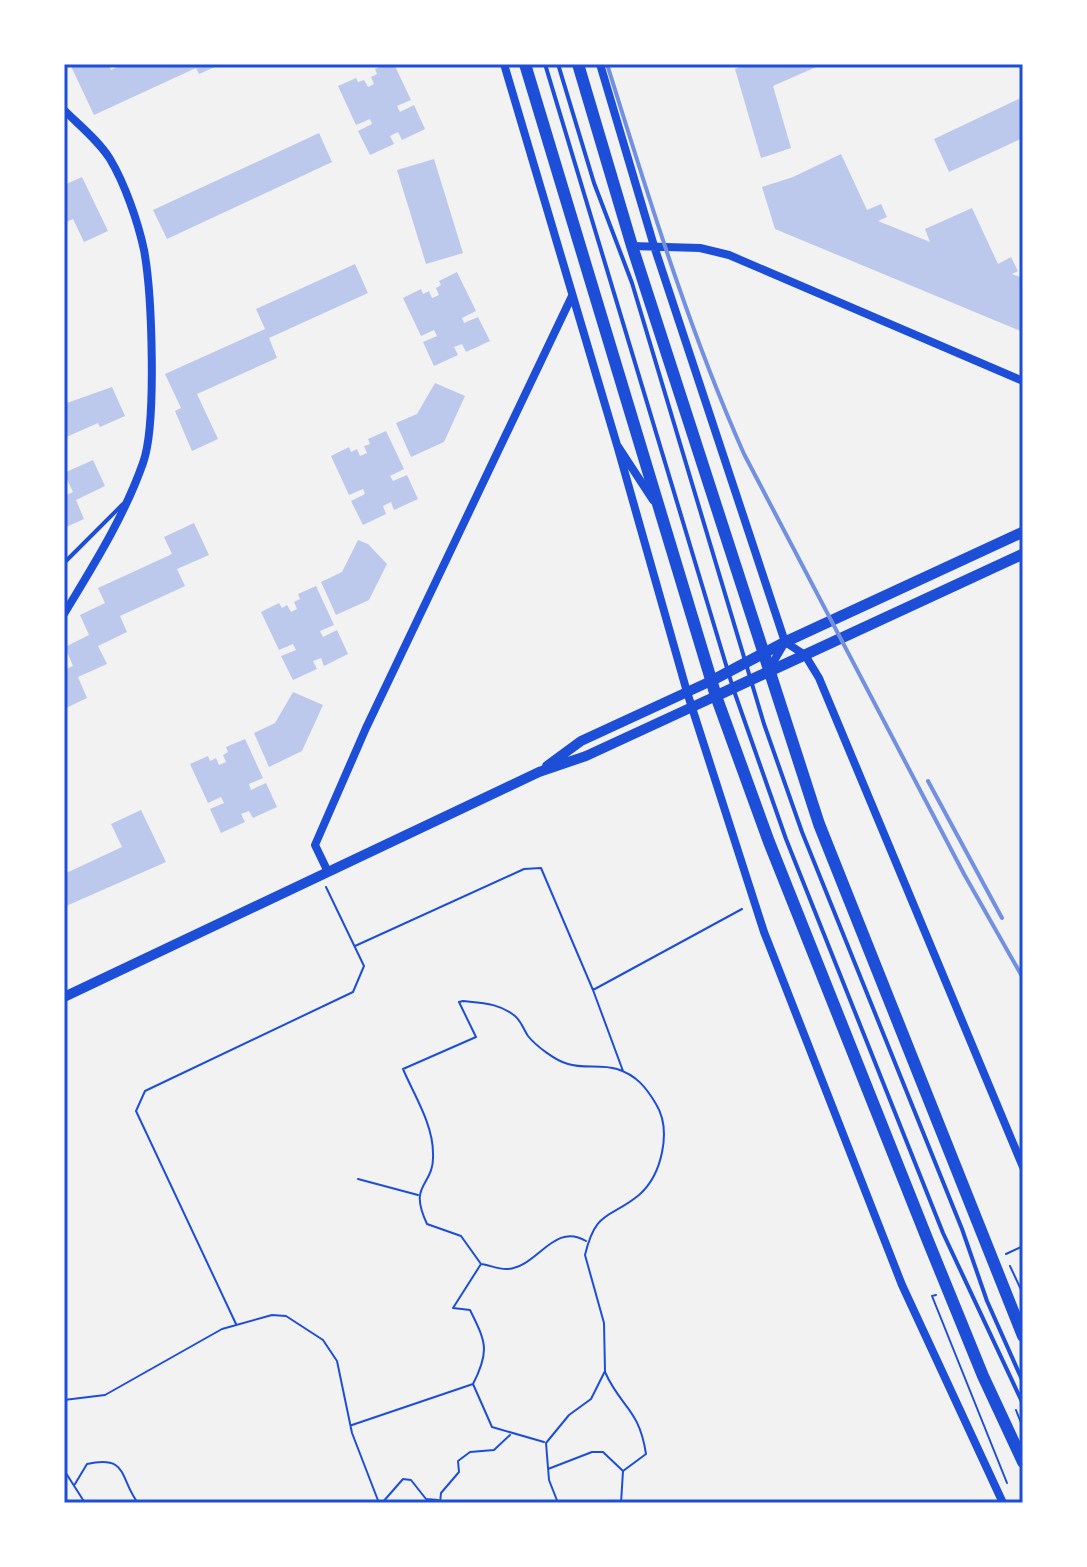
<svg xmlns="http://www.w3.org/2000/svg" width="1087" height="1567" viewBox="0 0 1087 1567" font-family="Literata,serif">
<rect width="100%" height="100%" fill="#f2f2f2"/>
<path fill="#bdc9ec" d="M70,64h39l2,6 12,-6h99l-23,10 -3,-6 -102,47z
M386,64h8l17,36 -14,6 3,6 14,-7 11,24 -23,11 -4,-8 -8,4 4,8 -24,11 -12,-24 14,-7 -2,-5 -14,6 -18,-39 18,-8 2,4 6,-2 4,7 6,-3 -3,-7 6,-3 -2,-5z
M746,64h77l-50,22 18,62 -30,10 -26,-89z
M1023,97v41l-74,34 -15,-33z
M319,133l13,29 -165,77 -14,-29z
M841,154l26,56 14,-6 6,13 -9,4 52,21 -5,-13 47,-21 26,56 13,-7 7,14 -6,3 11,4v54l-248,-103 -13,-42 31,-10z
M434,159l29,94 -37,11 -29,-94z
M82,177l26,54 -24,11 -11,-23 -9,4v-38z
M355,264l13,29 -99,45 8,20 -80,36 21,45 -26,12 -17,-40 6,-3 -16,-34 100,-45 -9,-20z
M457,272l19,39 -14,7 2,5 14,-6 12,24 -24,11 -4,-8 -8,3 4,8 -24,11 -11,-24 14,-6 -3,-6 -13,6 -18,-38 18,-9 2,5 6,-3 3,7 7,-3 -3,-7 5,-3 -2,-4z
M435,383l30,13 -21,46 -33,15 -15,-34 21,-9z
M112,387l13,29 -25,11 -2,-4 -34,15v-34z
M386,431l18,38 -14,7 3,5 14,-6 11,24 -24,11 -3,-8 -8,4 3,8 -23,11 -12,-24 14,-7 -2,-5 -14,6 -18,-39 18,-9 2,5 6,-3 3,7 7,-3 -3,-7 6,-2 -2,-5z
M93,460l12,26 -29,14 8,19 -20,9v-32l9,-4 -9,-19z
M194,523l15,32 -32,14 8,17 -65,30 7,16 -29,14 9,18 -29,13 9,21 -23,11v-39l9,-4 -8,-19 24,-12 -9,-20 25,-12 -7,-15 74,-34 -8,-17z
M358,540l10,4 19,20 -18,36 -33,15 -15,-33 21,-10z
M316,586l18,39 -14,6 3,6 14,-7 11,24 -24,12 -3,-8 -8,3 4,8 -24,11 -12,-24 15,-6 -3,-6 -14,6 -18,-38 18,-9 3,5 5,-3 4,7 6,-3 -3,-7 6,-3 -2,-5z
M293,692l30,13 -21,46 -33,16 -15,-34 21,-10z
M245,739l18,39 -14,6 2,6 15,-7 11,24 -24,11 -4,-7 -8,3 4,8 -24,11 -11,-24 14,-6 -3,-6 -13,6 -18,-39 18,-8 2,5 6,-3 3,7 7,-3 -3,-7 5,-3 -2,-5z
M141,810l25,52 -102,45v-33l58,-27 -11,-23z"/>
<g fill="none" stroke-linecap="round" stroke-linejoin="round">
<path stroke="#1d4ed8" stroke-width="2" d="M355,946l169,-77 17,-1 52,122
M623,1071l-30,-81 149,-81
M358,1179l60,16
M1006,1254l17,-8
M481,1264l-20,-28 -34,-12c-20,-43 8,-36 6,-71 0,-29 -19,-58 -30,-84l73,-32 -17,-35 4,-1c19,2 36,2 52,15 6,5 9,14 13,20 8,10 28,25 40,28 15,5 33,0 49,5 19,6 29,18 39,35 16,26 6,71 -17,91 -29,24 -43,14 -54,60l19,68 1,48 -14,28 -22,16 -23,28 3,37 9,23
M1010,1266l13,28
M936,1295l-4,1 75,187
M236,1324l-100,-213 9,-20 208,-99 11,-26 -38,-79
M605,1372c16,36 34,36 41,82l-23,17
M473,1384c17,-33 13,-42 -3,-74l-17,-2 28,-44c8,1 17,5 25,5 31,0 47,-48 80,-28
M64,1400l41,-5 117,-66 50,-14 14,1 37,24 14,21 15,72 27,70
M1016,1410l7,18
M352,1425l121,-41 19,43 52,15
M548,1469l44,-17h11l20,19 -2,32
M64,1470l21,33
M75,1484l12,-20c42,-9 32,14 51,39
M382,1503l21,-24 8,1 15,19 12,1
M440,1503l1,-10 18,-21 -1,-11 12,-9 24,-2 16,-15"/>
<path stroke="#1d4ed8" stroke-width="4" d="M545,64l188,624 53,151 157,394 80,171
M558,64l36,119 38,100 132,441 38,108 160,397 25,72 36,81
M64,563l59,-59"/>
<path stroke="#1d4ed8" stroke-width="8" d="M504,64l113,381 36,55
M600,64l54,182 131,396 -17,29
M64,110c15,15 35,31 46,49 15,25 28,63 34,91 8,43 13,175 -1,213 -19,54 -50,103 -79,151
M632,246l68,2 29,7 294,126
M617,445l70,247 77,240 138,353 101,218
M785,642l20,13 14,23 204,489
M328,872l-13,-27 51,-117 206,-432"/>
<path stroke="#1d4ed8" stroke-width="10" d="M547,766l34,-25 130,-60
M64,997l475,-225 47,-16 130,-60"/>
<path stroke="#1d4ed8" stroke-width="11" d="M711,681l74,-39 238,-110
M716,696l307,-142"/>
<path stroke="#1d4ed8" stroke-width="12" d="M525,64l191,632 53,146 159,399 55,135 40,86
M578,64l54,182 187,578 204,512"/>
<path stroke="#7290e2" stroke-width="4" d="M607,64c41,131 81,264 137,390l220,420 59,104
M928,781l74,137"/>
</g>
<rect width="1087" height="1567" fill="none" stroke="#ffffff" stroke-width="132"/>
<rect x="66" y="66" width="955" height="1435" fill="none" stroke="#1d4ed8" stroke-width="3"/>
</svg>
